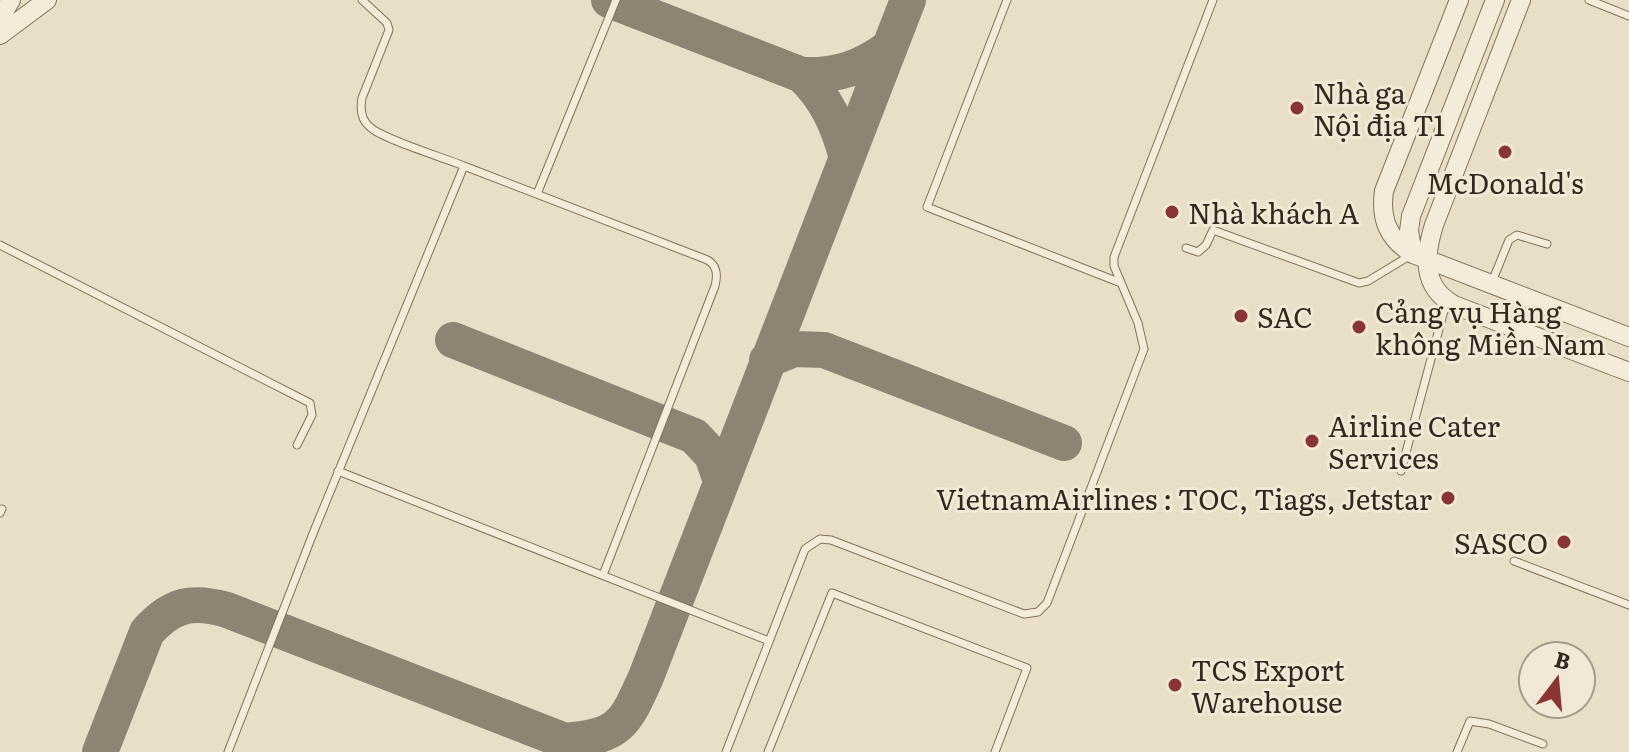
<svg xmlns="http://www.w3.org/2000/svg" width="1629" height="752" viewBox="0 0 1629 752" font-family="Literata,serif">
<rect width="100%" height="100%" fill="#e9dec6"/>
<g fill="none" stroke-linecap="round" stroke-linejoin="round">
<path stroke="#8e8473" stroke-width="36" d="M609,0l193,75c36,1 59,-7 88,-28
M802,75c25,24 36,50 45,83
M453,340l241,96 18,19 9,26
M767,360l27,-11 30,1 240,93
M100,752l47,-120c25,-28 45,-32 80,-22l338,131c55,-5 60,-17 81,-64l262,-677"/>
<defs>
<path id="service" d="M1007,0l-80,207 194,76
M1589,0l40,16
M464,166l241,93c12,5 13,15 10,27l-112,289
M537,194l79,-194
M0,245l310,158 2,12 -15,30
M1186,248l12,4 8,-7 7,-15 146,53 9,-2 43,-26
M1492,282l17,-42 8,-5 30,9
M338,471l431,170
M1401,471l45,-168
M0,513l2,-4
M1514,561l115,44
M228,752l86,-221 150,-365c-19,-8 -82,-27 -94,-39 -9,-7 -10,-18 -8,-29l27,-68 -2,-7 -25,-23
M726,752l79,-203 15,-10 11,1 193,74 14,-2 9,-9 97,-254 -6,-26 -24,-57v-9l99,-257
M768,752l64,-159 195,75 -32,84
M1457,752l13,-31 19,3 54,20"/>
<path id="tertiary" d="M1459,0l-75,191c-4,28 4,48 29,63l216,83
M1521,0l-87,225c-10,32 -12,62 20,80l175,67
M0,18l11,-18
M0,35l47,-35
M1413,254l-4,-23 2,-15 84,-216"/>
</defs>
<use href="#service" stroke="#82715e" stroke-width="9"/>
<use href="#tertiary" stroke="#82715e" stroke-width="20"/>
<use href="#service" stroke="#f4ecd8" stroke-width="7"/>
<use href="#tertiary" stroke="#f4ecd8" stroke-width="18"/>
</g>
<g fill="#893536" stroke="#f1e9d5" stroke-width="3">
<circle cx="1297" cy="108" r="8"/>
<circle cx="1505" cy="152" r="8"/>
<circle cx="1172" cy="212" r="8"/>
<circle cx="1241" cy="316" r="8"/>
<circle cx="1359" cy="327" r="8"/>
<circle cx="1312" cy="441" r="8"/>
<circle cx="1448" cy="498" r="8"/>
<circle cx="1564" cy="542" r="8"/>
<circle cx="1175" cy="685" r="8"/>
</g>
<g text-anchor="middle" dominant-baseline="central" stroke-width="6" stroke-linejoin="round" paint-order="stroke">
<g font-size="28" fill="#342920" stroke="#f1e9d5" text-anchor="start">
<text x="1313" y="92">Nhà ga<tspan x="1313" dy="32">Nội địa T1</tspan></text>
<text x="1505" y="182" text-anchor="middle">McDonald's</text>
<text x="1188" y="212">Nhà khách A</text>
<text x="1375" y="311">Cảng vụ Hàng<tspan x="1375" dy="32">không Miền Nam</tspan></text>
<text x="1257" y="316">SAC</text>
<text x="1328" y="425">Airline Cater<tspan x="1328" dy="32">Services</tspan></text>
<text x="1432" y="498" text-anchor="end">VietnamAirlines : TOC, Tiags, Jetstar</text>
<text x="1548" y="542" text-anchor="end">SASCO</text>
<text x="1191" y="669">TCS Export<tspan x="1191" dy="32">Warehouse</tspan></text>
</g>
</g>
<g transform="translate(1557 680) rotate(16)"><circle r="38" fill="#f1e9d5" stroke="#a59c8d" stroke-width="2"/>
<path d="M0-6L14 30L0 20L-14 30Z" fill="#893536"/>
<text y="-12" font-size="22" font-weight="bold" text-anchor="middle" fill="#342920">B</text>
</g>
</svg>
